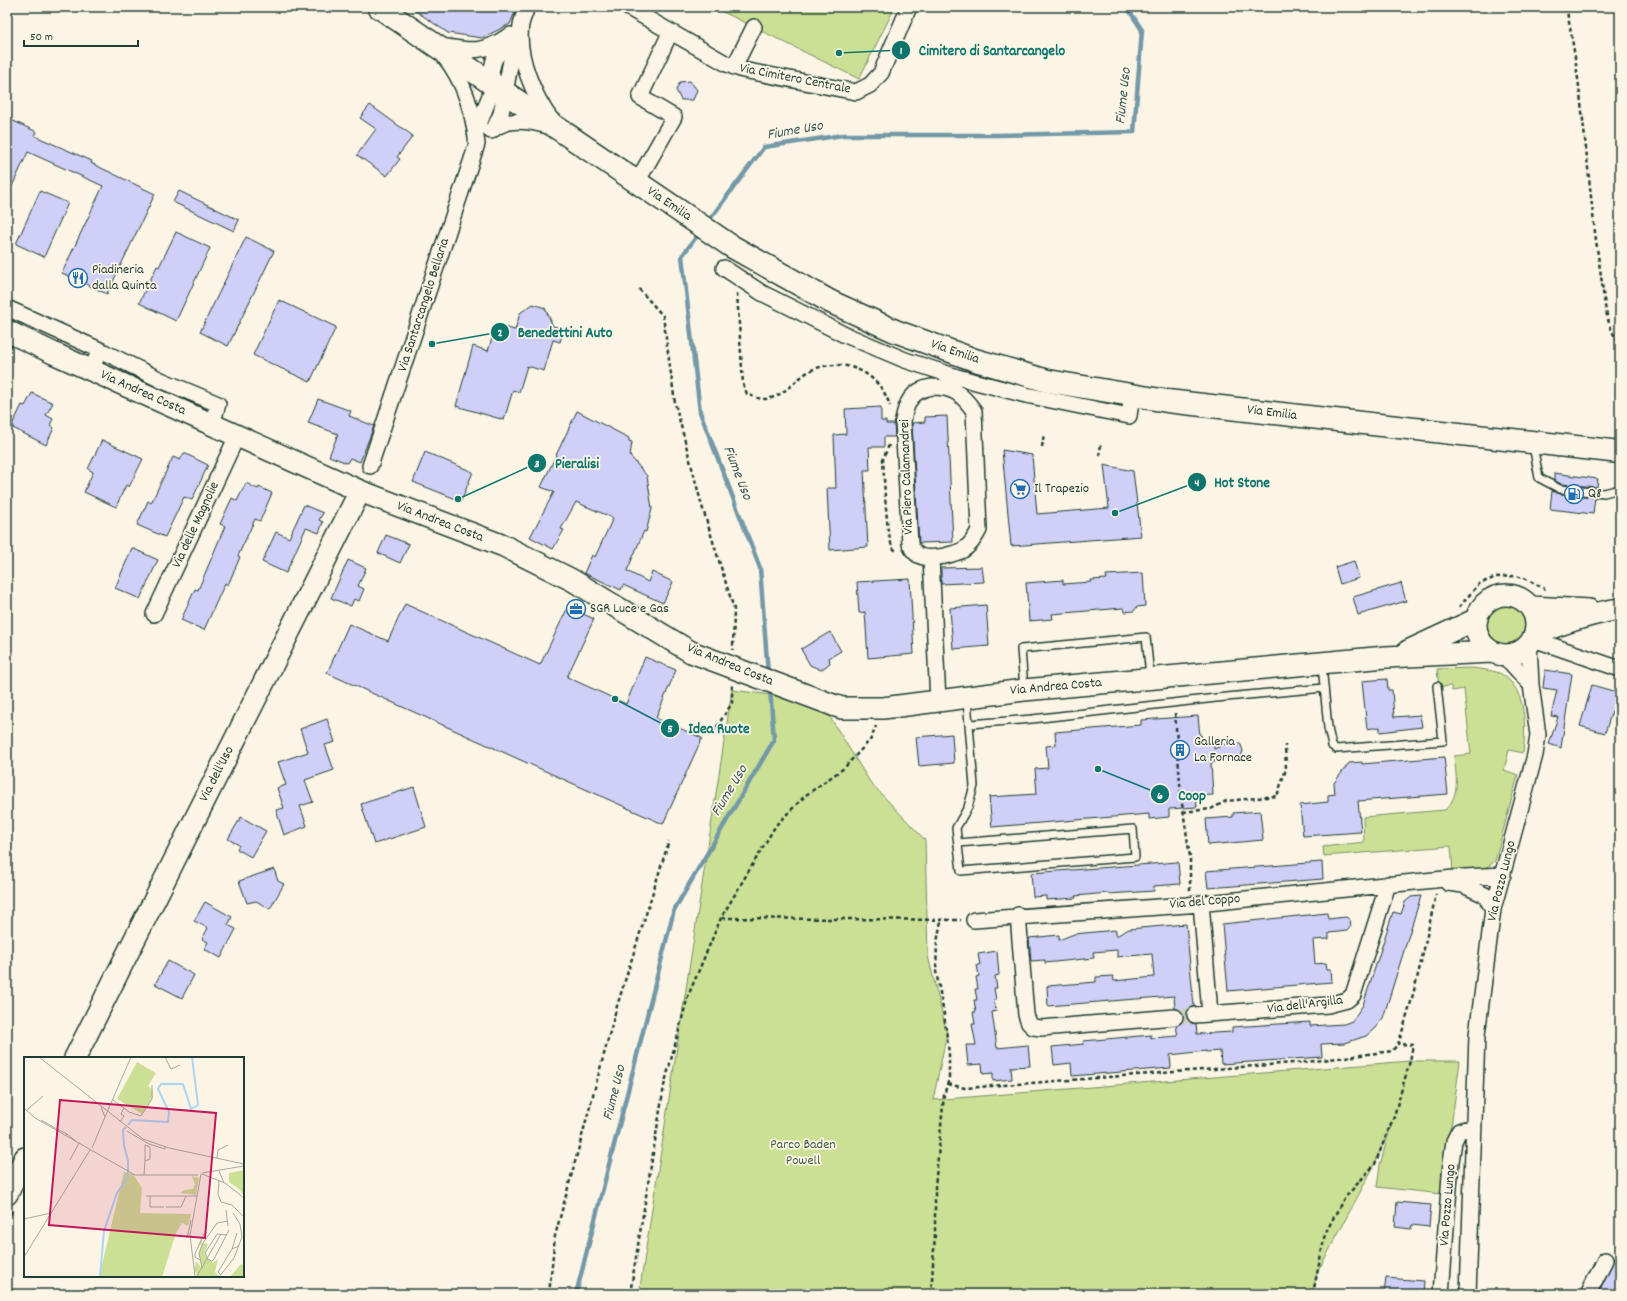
<svg xmlns="http://www.w3.org/2000/svg" width="1627" height="1301" viewBox="0 0 1627 1301" font-family="Dekko,sans-serif">
<rect width="100%" height="100%" fill="#fcf5e5"/>
<filter id="ink" filterUnits="userSpaceOnUse"><feTurbulence type="fractalNoise" baseFrequency=".025" numOctaves="2"/><feDisplacementMap in="SourceGraphic" scale="8" xChannelSelector="R" yChannelSelector="G"/><feConvolveMatrix kernelMatrix="1 2 1 2 8 2 1 2 1" color-interpolation-filters="sRGB"/></filter>
<g filter="url(#ink)">
<path fill="#cce095" stroke="#768e64" d="M713,7h182l-36,72z
M1486 625a21 21 0 1 1 42 0a21 21 0 1 1-42 0Z
M1473,668c10,2 22,2 30,7 24,16 23,53 20,78l-14,-3 -5,20 14,5 -23,86c-11,11 -27,10 -42,11l-2,-26 -127,10 -1,-9 41,-5 -1,-25 82,-7c16,-16 11,-34 9,-54l17,-2 -7,-65 -12,2 -1,-5 -12,1 -2,-18z
M732,690l88,11 50,81 55,58 3,116 19,77 -14,67 477,-39h50l-18,133 -65,-7 3,-22 12,-43 -17,42 -58,109 -5,21h-673z"/>
<g fill="none" stroke-linecap="round" stroke-linejoin="round">
<path stroke="#7398a8" stroke-width="4.5" d="M707,223l57,-76 79,-12h154l137,-3 8,-102 -15,-23
M700,232l-18,24 18,156 60,156 8,106
M576,1294l98,-384 100,-170 -4,-52"/>
</g>
<path fill="#cfcff8" stroke="#1f3d34" d="M410,7h107l-7,17 -28,14 -34,-5z
M690,81l7,9 -4,10h-12l-5,-10 4,-8z
M370,105l43,31 -16,21 3,2 -13,17 -30,-21 19,-26 -16,-11z
M7,118l30,14 -2,4 57,25 -1,2 64,31 -48,100 -45,-21 41,-87 -75,-34 -21,45z
M40,191l28,12 -24,54 -28,-13z
M179,191l60,29 -5,11 -61,-29z
M176,232l34,16 -34,73 -37,-18 18,-37 2,1z
M246,237l28,14 -46,95 -28,-14z
M279,300l57,27 -26,55 -57,-27z
M533,304l12,4 8,18 11,3 -4,13 -7,-2 -9,31 -17,-5 -8,26 -6,-2 -9,30 -48,-14 17,-60 15,5 8,-26 19,5 5,-17z
M32,393l21,10 -7,12 7,4 -3,6 4,3 -8,17 -33,-17 1,-2 -2,-1 10,-20 3,1z
M318,399l33,12 -2,5 25,10 -14,36 -10,-4 -3,5 -18,-7 9,-22 -30,-11z
M881,407v14h5v3h8l1,13h-11v10h-15l1,23h-6l4,77 -38,3 -3,-62h9l-2,-53 12,-1 -1,-25z
M577,411l52,27v3l3,1 -2,14 17,20 5,33 -6,23 -2,-1 -17,40 21,11 4,-10 21,10 -10,21 -40,-18 -2,5 -37,-17 8,-18 3,2 18,-39 -37,-16 -15,27 3,1 -11,19 -23,-12 24,-45 -13,-5z
M947,416l6,126 -34,1 -7,-120 13,-1v-5z
M102,440l41,19 -14,28 -3,-2 -10,22 -32,-15 9,-20 -5,-3z
M1002,450l30,5 5,59 72,-6 -5,-43 29,6 8,65 -130,10z
M425,452l48,20 -12,29 -48,-19z
M184,453l24,12 -16,35 -8,-3 -19,40 -28,-12 11,-24 3,2 22,-46 7,3z
M1554,473l44,6 -1,8 -36,-3 -7,-4z
M246,483l12,6 1,-2 13,6 -12,28 -5,-2 -17,37 2,1 -12,28 -3,-2 -21,47 -23,-10 14,-31 3,1 27,-64 -5,-2 12,-26 5,3z
M1552,491l8,3 35,3 -2,17 -43,-5z
M304,505l19,8 -4,7 4,2 -4,11 -13,-5 -20,45 -24,-11 14,-30 13,6z
M386,535l23,9 -9,19 -22,-10z
M132,548l26,12 -18,39 -25,-11z
M348,560l18,8 -8,18 6,3 -5,12 -5,-2 -3,7 -20,-8z
M1354,561l5,17 -19,6 -5,-17z
M982,567l2,15 -43,2v-16z
M1143,573l2,33 -8,1 -3,4 -9,1 -2,-4 -71,6 1,5 -24,2 -3,-38 37,-3v4l28,-2v-2l16,-1 -1,-4z
M910,579l4,75 -46,4 -3,-46 -6,1 -2,-31z
M1401,583l5,18 -48,14 -5,-18z
M405,604l135,61 28,-58 26,12 -27,58 59,27 19,-47 31,13 -20,48 46,20 -39,86 -336,-151 22,-49 39,17z
M986,605l3,41 -36,3 -3,-41z
M830,632l11,19 -12,7 1,5 -9,7 -11,-5 -9,-16z
M1545,670l27,4 -11,74 -12,-4 9,-27 -7,-1 6,-26 -14,-2z
M1387,679l1,11h4l2,27 26,-2 2,12 -42,5v-5l-13,2 -5,-48z
M1592,685l28,8 -5,19 -3,-1 -7,22 -25,-7z
M1198,716l2,20 1,-1 1,4 12,-1v11l16,-7h7l4,3 2,6 -2,6 -5,3 -21,-4v6l-4,1 2,32 -17,1 1,11 -28,2v8l-20,2v-5l-157,13 -3,-30 48,-3 -2,-25 13,-1 -2,-22 10,-1 -1,-13 86,-7v-5z
M327,719l8,23 -10,3 9,25 -29,10 8,22 -13,4 7,20 -23,9 -8,-25 8,-2 -7,-20 9,-3 -8,-23 30,-10 -8,-23z
M952,734l2,29 -35,3 -3,-29z
M1444,757l4,37 -90,7 3,31 -58,4 -3,-31 28,-3v-7l7,-1 -1,-11 15,-20 13,-1v2z
M414,787l12,40 -52,17 -13,-40z
M1260,811l3,29 -55,5 -2,-26 27,-2v-4z
M241,817l25,14 -15,26 -14,-8 2,-4 -11,-6z
M1178,862l2,22 -26,2v5l-46,3v-1l-33,3 1,2 -30,2v-4l-13,1 -2,-24z
M1322,862l1,17 -115,9 -2,-17z
M274,869l4,12 6,3 -14,25 -14,-8 -9,2 -8,-22z
M1421,896l-38,122 -8,10 -9,8 -21,7 -24,1 1,13 -101,7 -1,-13 -14,1v-1l-36,4 1,13 -99,8 -1,-13 -17,2 -2,-18 32,-3 -1,-3 68,-6v3l27,-2 -2,-10 7,-5 1,-5 -2,-4 -7,-4 -1,-12 -126,10 -1,-20 49,-4v-5l17,-1 1,5 40,-4 -2,-23 -35,3v-7l-24,2 1,6 -49,5v-3l-14,1 -2,-23 30,-3v5l15,-6 42,-4v6l13,-7 57,-5 8,82 -7,5 -1,5 5,7 5,1 1,10 35,-2v-5l78,-5v4l34,-2 8,-3 11,-16 30,-93 8,2 4,-12 6,-5z
M205,902l27,15 -4,8 8,4 -15,29 -17,-9 4,-7 -6,-3 6,-11 -14,-7z
M1327,913l1,6 18,-2 4,3 1,6 -4,5 -18,2v6l-16,1 2,24 11,-1 1,6h4l1,13 -104,9 -6,-67z
M997,951l2,24 -4,1 2,12h-3l2,12h-2l2,11 -4,1 5,36 31,-3 2,21 -19,1 1,12 -19,2v-8l-10,1 -1,-10 -14,1 -2,-20h10l-4,-21h3l-2,-12h3l-2,-12h3l-2,-11h3l-2,-12 3,-1 -2,-11h3l-2,-11z
M168,961l26,14 -12,23 -27,-14z
M1397,1202l34,3 -2,22 -17,-2 -1,4 -16,-2z
M1620,1247v47h-15l-6,-3z
M1386,1278l38,3 -1,13h-39z"/>
<g fill="none" stroke-linecap="round" stroke-linejoin="round">
<path stroke="#d0d0c2" stroke-width="15" stroke-dasharray="15 8" stroke-linecap="butt" d="M1175,1017l20,-2"/>
<defs>
<path id="lane" d="M1533,445l6,33 21,11 44,4 16,-4
M1322,665l6,63 4,18 4,3 107,-8 -6,-55
M1024,689l-3,-40 125,-12 4,39
M970,724l62,-5 184,-21 108,-10
M958,843l175,-14 2,28 -174,14 -5,-43 12,-21 6,-21 -7,-86"/>
<path id="street" d="M527,7c-2,6 -5,12 -6,18 -5,30 13,72 31,96
M627,7l100,57 16,6 113,22 14,-7 11,-12 28,-66
M441,46c29,5 41,8 66,-9
M734,67l20,-40
M494,129l7,-15 10,-54 8,-20
M491,131c16,-14 38,-10 57,-5
M476,132l18,-47 -3,-13 3,-12 16,-25
M637,182l37,-65 -34,-20 30,-64
M724,268l38,25 34,17 47,24 62,26 52,17 69,18 103,21 3,-21
M7,308l93,42
M91,370l9,-20 61,30 57,24 -6,20
M932,387c22,0 30,7 42,24l5,119c-4,8 -8,15 -16,20 -6,3 -12,4 -18,6 -15,2 -29,5 -35,-12l-7,-123c3,-19 9,-31 29,-34z
M370,466l107,-322c-4,-32 -12,-62 -33,-88
M931,558l7,143
M154,614l83,-178
M1533,639l87,30
M1500,655l10,7 21,23
M1448,883l15,2 22,10 8,14
M1201,903l9,111
M1018,915l8,100 3,8 4,4 8,1 134,-11
M974,920l213,-15 277,-28 39,-2
M1195,1015l133,-10 19,-5 6,-5 35,-111
M1441,1294l10,-132 3,-21 5,-10 14,-4
M1468,1294l9,-259 16,-126 42,-154 3,-20 -7,-50 -2,-40
M1588,1294l17,-34"/>
<path id="secondary" d="M7,331l46,22 307,138 144,55 68,34 119,72
M1476 625a30 30 0 1 1 60 0a30 30 0 1 1-60 0Z
M1530,607l59,3
M1535,634c28,-11 56,-21 85,-25
M1408,651l69,-32
M833,705l9,3h41l141,-18 362,-33 106,-5
M75,1058l285,-567
M7,1194l18,-36"/>
<path id="primary" d="M379,7l352,239 100,56 64,29 80,29 73,21 119,20 453,51"/>
</defs>
<use href="#lane" stroke="#1f3d34" stroke-width="10"/>
<use href="#street" stroke="#1f3d34" stroke-width="18"/>
<use href="#secondary" stroke="#1f3d34" stroke-width="24"/>
<use href="#primary" stroke="#1f3d34" stroke-width="25"/>
<path stroke="#1f3d34" stroke-width="2.5" stroke-dasharray="4 3" stroke-linecap="butt" d="M1566,7c18,86 21,175 34,262 4,24 4,56 20,75
M639,289l24,27 12,87 27,103 32,103 -1,41
M737,293l6,91 4,10c10,4 16,7 27,3 15,-6 25,-22 40,-28 32,-12 66,4 76,37
M889,445l-6,14 2,38 3,34 4,16 5,5
M1042,447l2,-13
M1099,456l2,-11
M1459,607l20,-23 17,-7 19,-1 11,3 19,10
M1175,713l6,84 9,60v34
M713,733l19,-30v-18
M1183,812l28,-3 15,-8 51,-5 9,-27 -1,-24
M722,918l239,2
M948,1084l17,4 342,-26 85,-11 6,-7
M7,1221l5,-10
M549,1294l6,-58 62,-230 52,-165
M630,1294l34,-208 24,-90 33,-78 55,-93 30,-30 38,-27 27,-29 5,-13
M931,1294l4,-60v-47l9,-92 5,-16v-26l-5,-39 -8,-43 1,-29 4,-21
M1313,1294l12,-60 18,-34 32,-36 19,-48 16,-55 3,-16 -15,-1c17,-49 27,-100 38,-150"/>
<use href="#lane" stroke="#fcf5e5" stroke-width="7"/>
<use href="#street" stroke="#fcf5e5" stroke-width="15"/>
<use href="#secondary" stroke="#fcf5e5" stroke-width="21"/>
<use href="#primary" stroke="#fcf5e5" stroke-width="22"/>
<defs>
<path id="secondary-bridge" d="M691,652l142,53"/>
</defs>
<use href="#secondary-bridge" stroke="#1f3d34" stroke-width="24" stroke-linecap="butt"/>
<use href="#secondary-bridge" stroke="#fcf5e5" stroke-width="21"/>
</g>
</g>
<defs>
<symbol id="restaurant-ring" viewBox="-11 -11 22 22"><circle r="9.5" fill="#fcf5e5" stroke="#1f6fb2" stroke-width="1.5"/><path d="M-5-6h1v4h1v-4h1v4h1v-4h1v5L-1.5 .5V6h-2V.5L-5-1ZM5-6V6H3V1.5H1.5Q1.5-4 5-6Z" fill="#1f6fb2"/></symbol>
<symbol id="supermarket-ring" viewBox="-11 -11 22 22"><circle r="9.5" fill="#fcf5e5" stroke="#1f6fb2" stroke-width="1.5"/><path d="M-6-5.5h2.5l.6 2H6L4.5 2H-2.5L-4.4-4H-6ZM-1.5 3.2a1.3 1.3 0 1 0 .1 0ZM3 3.2a1.3 1.3 0 1 0 .1 0Z" fill="#1f6fb2"/></symbol>
<symbol id="fuel-ring" viewBox="-11 -11 22 22"><circle r="9.5" fill="#fcf5e5" stroke="#1f6fb2" stroke-width="1.5"/><path d="M-5.5-6h7V0h2V4h1.3V-2.5L3-4.5l.8-.8L6-3V5H2.5V1h-1V6h-7ZM-4.2-4.7v3.2H.2V-4.7Z" fill="#1f6fb2"/></symbol>
<symbol id="office-ring" viewBox="-11 -11 22 22"><circle r="9.5" fill="#fcf5e5" stroke="#1f6fb2" stroke-width="1.5"/><path d="M-6-3h4V-5.5h4V-3h4V5H-6ZM-1-4.5V-3h2v-1.5ZM-6 0V1H6V0Z" fill="#1f6fb2"/></symbol>
<symbol id="building-ring" viewBox="-11 -11 22 22"><circle r="9.5" fill="#fcf5e5" stroke="#1f6fb2" stroke-width="1.5"/><path d="M-4-6H4V6H1V3H-1V6H-4ZM-2.5-4.3h1.7v1.8h-1.7ZM.8-4.3h1.7v1.8H.8ZM-2.5-1h1.7V.8h-1.7ZM.8-1h1.7V.8H.8Z" fill="#1f6fb2"/></symbol>
</defs>
<g fill-rule="evenodd">
<use href="#restaurant-ring" x="67" y="267" width="22" height="22"/>
<use href="#supermarket-ring" x="1009" y="478" width="22" height="22"/>
<use href="#fuel-ring" x="1563" y="483" width="22" height="22"/>
<use href="#office-ring" x="565" y="598" width="22" height="22"/>
<use href="#building-ring" x="1169" y="739" width="22" height="22"/>
</g>
<g text-anchor="middle" dominant-baseline="central" stroke-width="3.5" stroke-linejoin="round" paint-order="stroke">
<g font-size="14" fill="#1f3d34" stroke="#fcf5e5">
<text transform="translate(795 79) rotate(11)">Via Cimitero Centrale</text>
<text transform="translate(669 204) rotate(34)">Via Emilia</text>
<text transform="translate(424 305) rotate(-72)">Via Santarcangelo Bellaria</text>
<text transform="translate(955 352) rotate(19)">Via Emilia</text>
<text transform="translate(143 393) rotate(24)">Via Andrea Costa</text>
<text transform="translate(1272 413) rotate(7)">Via Emilia</text>
<text transform="translate(907 477) rotate(-92)">Via Piero Calamandrei</text>
<text transform="translate(440 522) rotate(21)">Via Andrea Costa</text>
<text transform="translate(196 525) rotate(-65)">Via delle Magnolie</text>
<text transform="translate(730 665) rotate(22)">Via Andrea Costa</text>
<text transform="translate(1056 687) rotate(-5)">Via Andrea Costa</text>
<text transform="translate(217 774) rotate(-63)">Via dell'Uso</text>
<text transform="translate(1502 881) rotate(-76)">Via Pozzo Lungo</text>
<text transform="translate(1205 902) rotate(-5)">Via del Coppo</text>
<text transform="translate(1305 1005) rotate(-7)">Via dell'Argilla</text>
<text transform="translate(1448 1205) rotate(-85)">Via Pozzo Lungo</text>
</g>
<g font-size="14" fill="#1f3d34" stroke="#fcf5e5" text-anchor="start">
<text x="92" y="270">Piadineria<tspan x="92" dy="16">dalla Quinta</tspan></text>
<text x="1034" y="489">Il Trapezio</text>
<text x="1588" y="494">Q8</text>
<text x="590" y="609">SGR Luce e Gas</text>
<text x="1194" y="742">Galleria<tspan x="1194" dy="16">La Fornace</tspan></text>
</g>
<g font-size="14" fill="#425e47" stroke="#fcf5e5">
<text x="803" y="1145">Parco Baden<tspan x="803" dy="16">Powell</tspan></text>
</g>
<g font-size="15" font-style="italic" fill="#3b5b5b" stroke="#fcf5e5">
<text transform="translate(1124 96) rotate(-84)">Fiume Uso</text>
<text transform="translate(795 131) rotate(-10)">Fiume Uso</text>
<text transform="translate(737 473) rotate(69)">Fiume Uso</text>
<text transform="translate(730 791) rotate(-59)">Fiume Uso</text>
<text transform="translate(615 1093) rotate(-76)">Fiume Uso</text>
</g>
</g>
<g transform="translate(24 1057)">
<rect width="220" height="220" fill="#fcf5e5"/>
<path d="M113,5l19,11 -8,13 5,4v7l-11,17 -25,-15zM220,113v26l-5,-7 -10,-7v-9zM100,115l9,2 9,14 -2,25 51,1 -3,12 -6,-3 -6,10 -14,44h-63zM168,119l7,2 -3,17 -16,-2 4,-3 9,-1 2,-5zM177,182l1,4 6,1 -4,10 9,9 5,-4 -3,13 4,4 -3,1h-18l-4,-7 2,-9 6,7 -3,-15 3,-9 -4,2zM217,207l3,2v11h-14z" fill="#cce095"/>
<path fill="none" stroke="#abd5f6" stroke-width="2" d="M104,68l4,-5 36,2 1,-10 -11,-23 3,-5h22l8,25 7,-4 -6,-48M76,220l4,-46 13,-38 11,-16v-16l-4,-16 -1,-15 3,-3"/>
<path fill="none" stroke="#a4ab9e" stroke-width="1" d="M15,0l104,82 26,9 75,16M141,0l6,12 9,-4M89,43l16,12 12,4 11,-17v-14M0,51l11,10 100,57h63M2,54l17,-15M81,60l26,-60M17,63l14,8M96,65l4,-6 -3,-2 3,-6M31,71l12,6M103,74l22,13 16,5v-2M42,79l1,-2 10,8M121,88l5,2v12l-5,2zM68,91l13,-31 -4,-10M193,101l1,-8 10,-5M46,103l9,-17M195,114l5,12M178,116l42,-7M178,117l23,9 19,15M120,118l1,-14M195,124l-1,13 3,8 11,3 12,12M122,139h51M126,139v11h14M142,150h15l5,-11M202,153l2,16M0,162l27,-6M163,181l4,-18M208,192l5,-16M0,200l66,-107M183,200l-2,-4 12,-19 10,1M183,202l5,2 2,-2 15,-29M176,203l-5,-3v-3l9,-20M178,211l-3,-15 4,-10 14,-20 11,-2M197,218l-3,-3 14,-23 7,-3M171,219l-5,-41 11,-61M173,219l24,-42M195,220l15,-19 8,-21 -2,-13 -7,-11"/>
<path fill="#c2185b" fill-opacity="0.15" stroke="#c2185b" stroke-width="2" d="M36,43l156,13 -11,125 -156,-13z"/>
<rect width="220" height="220" fill="none" stroke="#1f3d34" stroke-width="2"/>
</g>
<path fill="none" stroke="#0f766e" stroke-width="1.5" d="M839 53L901 50M432 344L500 332M458 499L537 463M1115 513L1197 482M615 699L670 728M1098 769L1160 794"/>
<g fill="#0f766e" stroke="#fcf5e5" stroke-width="1.5">
<circle cx="839" cy="53" r="4"/>
<circle cx="432" cy="344" r="4"/>
<circle cx="458" cy="499" r="4"/>
<circle cx="1115" cy="513" r="4"/>
<circle cx="615" cy="699" r="4"/>
<circle cx="1098" cy="769" r="4"/>
<circle cx="901" cy="50" r="10"/>
<circle cx="500" cy="332" r="10"/>
<circle cx="537" cy="463" r="10"/>
<circle cx="1197" cy="482" r="10"/>
<circle cx="670" cy="728" r="10"/>
<circle cx="1160" cy="794" r="10"/>
</g>
<g font-size="12" text-anchor="middle" font-weight="bold" fill="#fff">
<text x="901" y="54">1</text>
<text x="500" y="336">2</text>
<text x="537" y="467">3</text>
<text x="1197" y="486">4</text>
<text x="670" y="732">5</text>
<text x="1160" y="799">6</text>
</g>
<g font-size="15" text-anchor="middle" font-weight="bold" fill="#0f766e" stroke="#fcf5e5" stroke-width="3.5" stroke-linejoin="round" paint-order="stroke">
<text x="992" y="55">Cimitero di Santarcangelo</text>
<text x="565" y="337">Benedettini Auto</text>
<text x="577" y="468">Pieralisi</text>
<text x="1242" y="487">Hot Stone</text>
<text x="719" y="733">Idea Ruote</text>
<text x="1192" y="800">Coop</text>
</g>
<rect width="1627" height="1301" fill="none" stroke="#fcf5e5" stroke-width="24"/>
<rect x="12" y="12" width="1603" height="1277" fill="none" stroke="#1f3d34" stroke-width="1.5" filter="url(#ink)"/>
<path d="M24 40v6h114v-6" fill="none" stroke="#1f3d34" stroke-width="2"/>
<text x="30" y="40" font-size="12" fill="#1f3d34" stroke="#fcf5e5" stroke-width="3" paint-order="stroke">50 m</text>
</svg>
